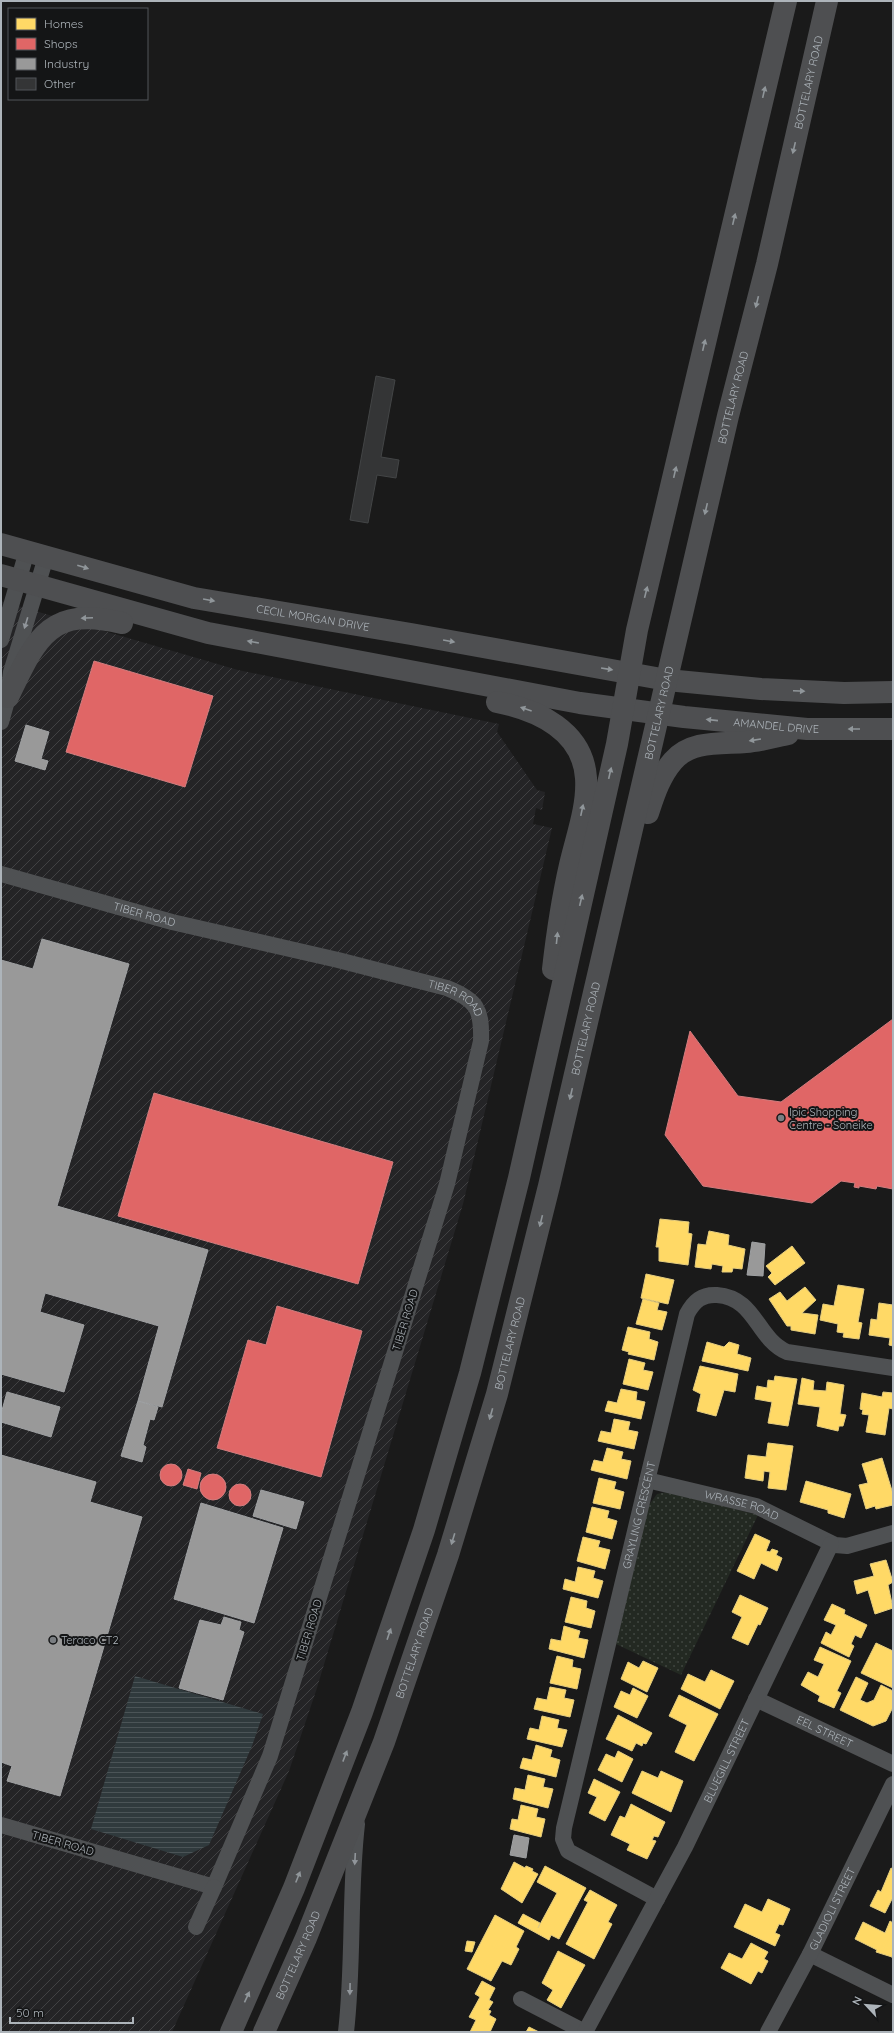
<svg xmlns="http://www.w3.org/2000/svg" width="894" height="2033" viewBox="0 0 894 2033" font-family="Quicksand,sans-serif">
<defs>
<pattern id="industrial-furrows" width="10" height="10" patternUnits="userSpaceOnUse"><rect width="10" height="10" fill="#242426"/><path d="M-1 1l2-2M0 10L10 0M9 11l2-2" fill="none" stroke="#414143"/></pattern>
<pattern id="park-dots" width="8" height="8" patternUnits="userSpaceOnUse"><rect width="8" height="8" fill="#232922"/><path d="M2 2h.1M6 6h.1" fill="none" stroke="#404640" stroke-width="1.8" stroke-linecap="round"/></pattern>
<pattern id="water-rules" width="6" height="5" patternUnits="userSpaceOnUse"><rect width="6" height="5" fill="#303a3d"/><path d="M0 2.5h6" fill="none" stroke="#4b5457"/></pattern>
</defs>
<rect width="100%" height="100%" fill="#1a1a1a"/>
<path fill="url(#industrial-furrows)" d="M1,601l237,69 261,54 -2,8 40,58 8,2 -3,18 -6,-2 -3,16 19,4 -89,376 -147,487 -27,80 -117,261h-171z"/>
<path fill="url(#park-dots)" d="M666,1492l92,23 -77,160 -65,-31 33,-139 8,-11z"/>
<path fill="url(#water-rules)" d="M135,1676l128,38 -11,32 -43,99 -26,12 -92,-28z"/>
<path fill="#ffd966" stroke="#e6ce7f" d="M660,1219l29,3 -1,11 4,1 -4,31 -29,-4v-14h-3z
M709,1231l20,4 -1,10 17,4 -3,20 -9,-1 -1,4h-10l1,-6 -11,-2 -1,5 -16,-2 3,-23 8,1z
M792,1246l13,17 -30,22 -7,-8 4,-4 -6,-7z
M646,1274l28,6 -6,24 -27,-6z
M838,1285l26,4 -6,33 4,1 -3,16 -16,-2 1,-4 -7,-1 1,-8 -18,-4 3,-16 11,2z
M805,1287l11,13 -14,13 16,2 -3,19 -24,-4v-4h-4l-18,-27 11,-7 7,9z
M643,1299l16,4 -2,7 10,2 -5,18 -26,-6z
M879,1303l14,2v41l-4,-1 1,-7 -21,-3 2,-16 6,1z
M628,1327l22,5 -1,7 9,3 -4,18 -26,-6 1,-2 -7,-2z
M707,1342l17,5 5,-5 10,3 -2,9 14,4 -3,13 -46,-10z
M629,1359l16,4 -2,7 10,2 -5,18 -25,-6z
M700,1366l38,8 -3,18 -11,-2 -8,26 -19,-5 4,-17 -8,-4z
M775,1376l22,3 -9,47 -20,-3 4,-21 -17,-3 2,-13 10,2 1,-8 6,1z
M802,1378l12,3 -1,9 13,1 1,-9 17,3 -4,29 6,1 -3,11h-4l-1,5 -21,-5 3,-19 -22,-3z
M621,1389l16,3 -1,8 9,2 -4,17 -36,-8 3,-10 9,2z
M883,1392l10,1v16l-4,-1 -4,27 -19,-3 3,-17 -7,-1 1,-4 -3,-1 2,-16 20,4z
M614,1419l16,3 -2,8 10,2 -4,17 -36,-8 3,-10 10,2z
M768,1443l25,3 -7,44 -18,-2 2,-16 -6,-1 -1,10 -18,-3 3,-23 18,2z
M607,1448l16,4 -2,7 10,2 -4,18 -36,-9 3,-10 9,2z
M882,1458l11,36v11l-17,4 -1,-3 -9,3 -7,-24 9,-2 -6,-19z
M599,1478l17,4 -2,7 10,3 -4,17 -27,-6z
M806,1481l45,13 -7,24 -16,-5v-3l-28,-8z
M592,1507l17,4 -2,7 10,3 -5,18 -26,-7z
M755,1534l15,7 -4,10 4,1 2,-3 6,2 -2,4 6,3 -5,13 -16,-8 -7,16 -17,-8z
M583,1537l17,4 -2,6 12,3 -5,19 -28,-8z
M886,1560l7,22 -5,3 5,23 -18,6 -7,-24 -11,4 -3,-13 20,-5 -4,-12z
M578,1567l17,4 -2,7 10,3 -5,17 -35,-9 2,-10 10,3z
M740,1595l28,13 -8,17 -2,-1 -10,21 -16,-7 10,-21 -10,-5z
M571,1597l16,4 -1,7 9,3 -4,17 -26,-6z
M832,1604l13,6 -1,4 23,11 -6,13 -6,-3 -4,9 3,2 -5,11 -28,-14 5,-11 5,3 5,-10 -12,-5z
M564,1626l16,5 -2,7 10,2 -4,18 -35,-9 2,-10 10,2z
M876,1643l17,8v37l-32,-15z
M820,1647l31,14 -14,30 4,2 -7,15 -16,-7 2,-5 -19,-11 7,-13 10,5 6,-13 -10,-4z
M557,1656l16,4 -1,7 9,2 -4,20 -27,-6z
M643,1661l15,7 -11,24 -26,-13 7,-17 11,6z
M711,1670l23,11 -14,28 -39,-20 7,-15 17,8z
M856,1677l12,6 -8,17 7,3 7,-3 7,-15 12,6v16l-7,14 -13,5 -33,-16z
M550,1687l16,3 -2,8 10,2 -4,17 -36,-8 3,-11 10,2z
M633,1688l15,8 -11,22 -23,-11 7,-16 9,4z
M679,1695l39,19 -24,47 -19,-9 12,-27 -18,-9z
M618,1715l34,18 -6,11 -3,-1 -1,3 -6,-3 -4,8 -26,-12z
M542,1716l17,4 -2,8 10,2 -5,17 -35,-8 3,-11 9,2z
M536,1745l16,5 -2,7 10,3 -4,17 -36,-9 3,-10 9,2z
M618,1751l15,8 -11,23 -24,-12 8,-16 9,4z
M642,1771l16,7 3,-7 22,10 -12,31 -39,-19z
M528,1775l17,4 -2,8 10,2 -5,19 -35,-9 2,-11 10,2z
M594,1779l26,13 -15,29 -16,-8 8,-16 -9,-4z
M631,1804l34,18 -7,15 -4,-1 -2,4 4,1 -9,18 -20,-9 3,-6 -19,-9 9,-19 5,2z
M521,1805l17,4 -2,8 9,2 -4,18 -31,-8 2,-10 6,1z
M514,1862l11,6 1,-2 7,3 -1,2 6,3 -16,29 -21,-14z
M545,1866l41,22 -27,51 -8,-4 -2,5 -31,-17 5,-9 17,9 -2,5 19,-35 -20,-11z
M891,1868l2,1v31l-1,-1 -7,14 -15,-7 8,-16 3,2z
M590,1890l27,15 -9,17 4,2 -18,35 -28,-15 22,-42 -4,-2z
M768,1899l22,10 -7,16 -4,-1 -4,9 5,2 -5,11 -41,-19 11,-23 17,8z
M495,1915l29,16 -8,16 3,2 -8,16 -9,-4 -11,20 -24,-12z
M890,1921l3,2v37l-1,-3 -16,-5 1,-2 -22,-11 8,-17 22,11z
M467,1941l8,1 -3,10 -7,-1z
M751,1943l17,9 -4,7 4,2 -6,12 -4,-2 -7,13 -30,-16 8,-15 13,6z
M558,1951l27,14 -24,43 -14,-8 6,-10 -11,-7z
M482,1981l13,7 -6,12 4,2 -5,8 3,1 -2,4 7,4 -6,13h-20l6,-12 -7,-3 11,-20 -5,-3z
M529,2027l10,5h-13z"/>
<path fill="#e06666" stroke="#d17d7f" d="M94,661l119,35 -28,91 -119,-35z
M893,1019v170l-16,-3 -1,3 -17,-3v2l-5,-1 1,-4 -14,-2 -29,22 -109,-17 -38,-51 25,-104 48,65 43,6z
M154,1093l239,69 -35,122 -240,-68z
M277,1306l85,25 -41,146 -104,-29 31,-108 18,5z
M160 1475a11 11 0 1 1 22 0a11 11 0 1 1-22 0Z
M188,1469l13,4 -4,16 -14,-4z
M200 1487a13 13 0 1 1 26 0a13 13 0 1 1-26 0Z
M229 1495a11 11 0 1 1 22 0a11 11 0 1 1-22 0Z"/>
<path fill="#999" stroke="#9fa1a3" d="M26,725l23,7 -8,27 7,2 -3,9 -30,-9z
M42,939l87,25 -72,242 151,44 -46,157 -24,-6 21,-75 -114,-33 -5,19 44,13 -20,67 -63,-18v-414l32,9z
M752,1242l13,2 -2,32 -16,-1z
M7,1392l53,15 -9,30 -50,-15v-8z
M138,1401l20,6 -4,13 -4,-1 -7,26 3,2 -4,15 -21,-6z
M1,1455l95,27 -6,20 52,15 -82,279 -53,-15 5,-15 -11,-4z
M261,1490l43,12 -8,27 -43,-13z
M201,1503l82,25 -29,95 -80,-24z
M224,1617l17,5 -2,8 5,2 -21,68 -44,-12 21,-68 21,5z
M514,1835l15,3 -3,20 -16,-3z"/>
<path fill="#343536" stroke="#434546" d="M376,376l19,4 -14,77 18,3 -3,18 -19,-3 -9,48 -18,-3z"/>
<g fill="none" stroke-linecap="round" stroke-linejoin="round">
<g stroke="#4f5153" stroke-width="16">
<path d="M1,640l26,-89"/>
<path d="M1,722l7,-25 3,-25 35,-115"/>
<path id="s1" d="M1,874l171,48 166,38 109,28c30,12 35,21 34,53l-34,143 -177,572 -56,131 -213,-62"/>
<path id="s2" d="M647,1480l109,26 79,39 12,1 46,-13"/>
<path id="s3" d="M756,1699l137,65"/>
<path id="s4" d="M657,1899l-89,-48 -5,-12 1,-11 123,-514c7,-13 15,-20 30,-19 39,3 39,43 70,57l106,16"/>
<path d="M196,1927l18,-40"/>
<path d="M810,1954l83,41"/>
<path d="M521,1999l64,33"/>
<path d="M346,2032c8,-69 3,-139 11,-208"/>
<path id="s5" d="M585,2032l100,-185 146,-303"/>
<path id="s6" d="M768,2032l42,-78 83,-170"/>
</g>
<g stroke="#4e4f51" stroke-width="22">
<path id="s7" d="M1,544l193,54 217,36 256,46 94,9 83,4 49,-1"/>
<path id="s8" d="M1,575l207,58 372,70 104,14 123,12h86"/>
<path d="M8,697c28,-58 41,-92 114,-74"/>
<path d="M497,702c41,8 86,29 89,76 2,29 -10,60 -16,87 -8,35 -13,69 -17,104"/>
<path d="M648,813c6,-18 12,-37 25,-52 18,-21 48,-17 73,-19 14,-1 28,-5 42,-8"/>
<path d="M231,2032l63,-144 68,-176 62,-182 46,-157 49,-195 98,-434 20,-114 149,-629"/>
<path id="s9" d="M264,2032l42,-94 78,-196 64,-187 49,-161 52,-208 179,-770 39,-152 60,-263"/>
</g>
</g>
<defs><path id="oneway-solid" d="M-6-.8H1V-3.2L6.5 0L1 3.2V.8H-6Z"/></defs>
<g fill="#90969a">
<use href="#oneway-solid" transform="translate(764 92) rotate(-77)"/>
<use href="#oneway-solid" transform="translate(794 148) rotate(103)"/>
<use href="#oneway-solid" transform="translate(734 219) rotate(-77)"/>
<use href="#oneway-solid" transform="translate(757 302) rotate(104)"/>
<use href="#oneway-solid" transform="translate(704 345) rotate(-77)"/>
<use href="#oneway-solid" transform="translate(675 472) rotate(-77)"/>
<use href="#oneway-solid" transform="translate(706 509) rotate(103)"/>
<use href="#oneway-solid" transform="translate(83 567) rotate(17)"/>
<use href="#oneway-solid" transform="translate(646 592) rotate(-76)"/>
<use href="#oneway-solid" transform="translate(209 600) rotate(10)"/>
<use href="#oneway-solid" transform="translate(87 618) rotate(178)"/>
<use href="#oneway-solid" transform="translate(449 641) rotate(10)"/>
<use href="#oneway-solid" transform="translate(253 642) rotate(-170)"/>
<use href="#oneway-solid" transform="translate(607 669) rotate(9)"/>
<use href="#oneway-solid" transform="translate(799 691) rotate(2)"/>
<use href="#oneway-solid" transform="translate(526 709) rotate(-161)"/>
<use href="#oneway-solid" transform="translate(712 720) rotate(-174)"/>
<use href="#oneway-solid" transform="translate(854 729) rotate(180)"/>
<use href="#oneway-solid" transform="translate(755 740) rotate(171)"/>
<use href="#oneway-solid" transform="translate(610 773) rotate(-77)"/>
<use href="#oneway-solid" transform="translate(582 810) rotate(-78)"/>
<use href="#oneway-solid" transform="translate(581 900) rotate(-77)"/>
<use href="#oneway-solid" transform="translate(557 938) rotate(-84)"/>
<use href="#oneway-solid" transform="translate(571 1094) rotate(103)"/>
<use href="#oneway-solid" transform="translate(541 1221) rotate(104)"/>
<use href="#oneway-solid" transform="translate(491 1414) rotate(106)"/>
<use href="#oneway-solid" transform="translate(453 1539) rotate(107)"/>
<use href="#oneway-solid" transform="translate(389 1634) rotate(-71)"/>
<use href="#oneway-solid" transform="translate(345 1756) rotate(-69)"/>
<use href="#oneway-solid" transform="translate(298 1877) rotate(-68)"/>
<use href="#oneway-solid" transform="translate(247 1997) rotate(-65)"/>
</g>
<g fill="#91969b">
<use href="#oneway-solid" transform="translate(26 623) rotate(107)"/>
<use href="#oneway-solid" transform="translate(355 1859) rotate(93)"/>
<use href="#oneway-solid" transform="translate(350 1989) rotate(91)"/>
</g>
<g fill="#7a7e82" stroke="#141516" stroke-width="1.5">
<circle cx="781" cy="1118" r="4"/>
<circle cx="53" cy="1640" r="4"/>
</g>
<g text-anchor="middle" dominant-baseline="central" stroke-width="4" stroke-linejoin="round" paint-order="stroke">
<g font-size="11" fill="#adb4ba" stroke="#141516">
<text stroke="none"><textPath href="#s9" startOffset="2028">BOTTELARY ROAD</textPath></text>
<text stroke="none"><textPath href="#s9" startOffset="1704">BOTTELARY ROAD</textPath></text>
<text stroke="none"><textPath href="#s7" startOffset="321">CECIL MORGAN DRIVE</textPath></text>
<text stroke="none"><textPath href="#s9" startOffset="1380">BOTTELARY ROAD</textPath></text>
<text stroke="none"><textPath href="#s8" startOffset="791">AMANDEL DRIVE</textPath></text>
<text stroke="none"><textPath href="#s1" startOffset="149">TIBER ROAD</textPath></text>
<text stroke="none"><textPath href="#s1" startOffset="473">TIBER ROAD</textPath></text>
<text stroke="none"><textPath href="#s9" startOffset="1056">BOTTELARY ROAD</textPath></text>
<text transform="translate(405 1320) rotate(-73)">TIBER ROAD</text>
<text stroke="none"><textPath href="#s9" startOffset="732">BOTTELARY ROAD</textPath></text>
<text stroke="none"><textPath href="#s2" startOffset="98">WRASSE ROAD</textPath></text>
<text stroke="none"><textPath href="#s4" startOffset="447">GRAYLING CRESCENT</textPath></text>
<text transform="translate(309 1630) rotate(-73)">TIBER ROAD</text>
<text stroke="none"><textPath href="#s9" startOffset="408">BOTTELARY ROAD</textPath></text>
<text stroke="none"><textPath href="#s3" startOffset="76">EEL STREET</textPath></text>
<text stroke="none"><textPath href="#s5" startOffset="306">BLUEGILL STREET</textPath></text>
<text transform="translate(63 1843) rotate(16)">TIBER ROAD</text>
<text stroke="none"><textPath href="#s6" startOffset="139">GLADIOLI STREET</textPath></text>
<text stroke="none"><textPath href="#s9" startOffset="84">BOTTELARY ROAD</textPath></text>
</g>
<g font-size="11" fill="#adb4ba" stroke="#141516" text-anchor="start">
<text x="789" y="1112">Ipic Shopping<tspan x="789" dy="13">Centre - Soneike</tspan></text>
<text x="61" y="1640">Teraco CT2</text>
</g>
</g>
<rect width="894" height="2033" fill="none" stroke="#adb4ba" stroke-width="4"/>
<rect x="8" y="8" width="140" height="92" fill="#141516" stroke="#515558"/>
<rect x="16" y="18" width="20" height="12" fill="#ffd966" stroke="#515558"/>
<text x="44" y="28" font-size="12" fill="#adb4ba">Homes</text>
<rect x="16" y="38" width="20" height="12" fill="#e06666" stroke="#515558"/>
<text x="44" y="48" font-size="12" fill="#adb4ba">Shops</text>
<rect x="16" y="58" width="20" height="12" fill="#999999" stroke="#515558"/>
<text x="44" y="68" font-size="12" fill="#adb4ba">Industry</text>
<rect x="16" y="78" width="20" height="12" fill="#343536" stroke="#515558"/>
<text x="44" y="88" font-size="12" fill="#adb4ba">Other</text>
<g transform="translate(866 2005) rotate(296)" stroke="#141516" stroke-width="3" paint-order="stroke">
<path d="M0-3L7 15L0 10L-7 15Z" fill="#adb4ba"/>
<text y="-6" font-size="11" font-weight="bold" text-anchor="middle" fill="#adb4ba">N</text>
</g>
<path d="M10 2017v6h123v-6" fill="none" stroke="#adb4ba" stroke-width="2"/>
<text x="16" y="2017" font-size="12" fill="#adb4ba" stroke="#141516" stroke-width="3" paint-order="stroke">50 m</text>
</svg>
